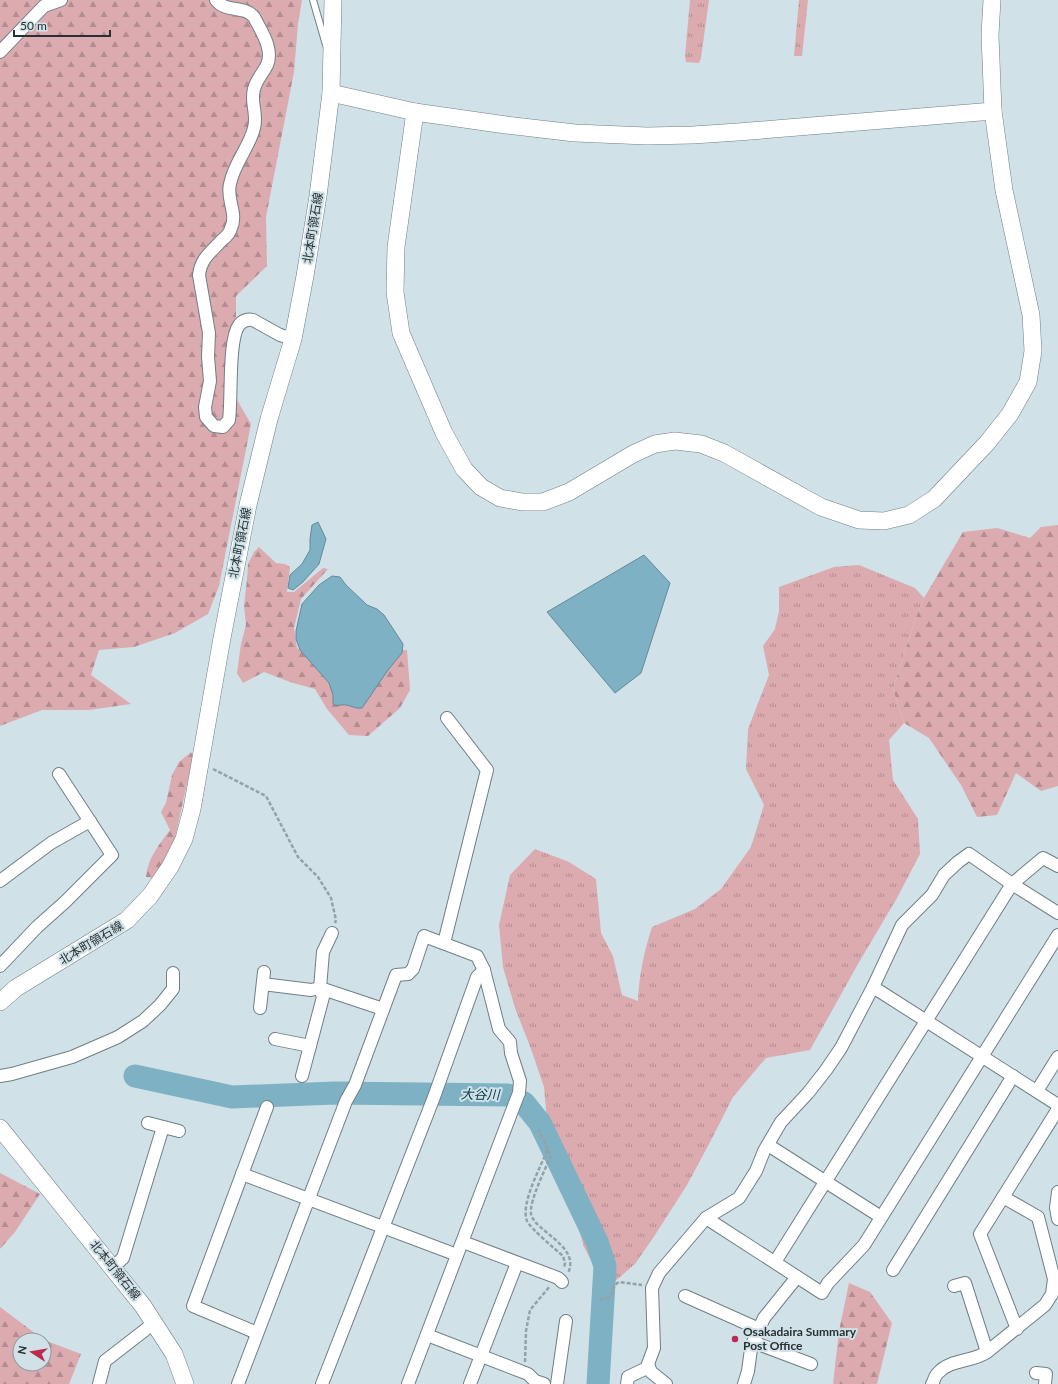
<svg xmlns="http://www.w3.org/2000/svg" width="1058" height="1384" font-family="Lato,'Noto Sans JP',sans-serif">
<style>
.grass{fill:url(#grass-tufts)}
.forest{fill:url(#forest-firs)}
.water{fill:#7eb1c4;stroke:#648a98}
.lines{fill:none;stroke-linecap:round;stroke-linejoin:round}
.river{stroke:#7eb1c4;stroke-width:23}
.lane-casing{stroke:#6f7f85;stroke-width:8}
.street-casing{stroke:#6f7f85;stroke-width:14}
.secondary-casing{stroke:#6f7f85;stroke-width:18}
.path{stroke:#94a2a7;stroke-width:2.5;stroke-dasharray:4 2;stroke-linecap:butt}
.lane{stroke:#fff;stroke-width:6}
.street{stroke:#fff;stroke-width:12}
.secondary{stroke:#fff;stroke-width:17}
.poi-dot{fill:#ba2a51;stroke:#d0e2e8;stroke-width:1.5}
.labels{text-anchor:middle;stroke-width:4;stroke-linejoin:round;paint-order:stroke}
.street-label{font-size:12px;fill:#293032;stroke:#d0e2e8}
.poi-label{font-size:12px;font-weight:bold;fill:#293032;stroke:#d0e2e8;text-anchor:start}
.water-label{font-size:13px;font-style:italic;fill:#053644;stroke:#d0e2e8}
</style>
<defs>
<pattern id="grass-tufts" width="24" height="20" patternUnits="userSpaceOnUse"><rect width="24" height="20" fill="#dbabb0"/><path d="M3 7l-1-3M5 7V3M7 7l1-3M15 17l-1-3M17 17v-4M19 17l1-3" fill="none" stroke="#b28c90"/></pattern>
<pattern id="forest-firs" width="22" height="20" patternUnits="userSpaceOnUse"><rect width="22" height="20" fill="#dbabb0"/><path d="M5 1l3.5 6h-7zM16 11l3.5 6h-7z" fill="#b28c90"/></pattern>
</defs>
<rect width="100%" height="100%" fill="#d0e2e8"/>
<g class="grass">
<polygon points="690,0 709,0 701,58 699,63 686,62 685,56"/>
<polygon points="799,0 808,0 802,56 794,56"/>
<path d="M859 565 915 588 924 598 916 617 893 689 904 723 889 740 893 780 918 819 920 854 897 898 858 964 810 1050 766 1058 733 1097 709 1144 687 1185 655 1235 635 1264 606 1289 584 1247 562 1171 548 1133 544 1087 531 1049 515 1008 503 967 499 925 510 875 535 849 569 862 596 879 601 933 613 956 622 995 638 1001C639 975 644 952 652 927L695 909 721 889 751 847 764 805 746 769 748 729 769 675 763 646 775 629 779 611V587L834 567Z"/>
</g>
<g class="forest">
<polygon points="0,0 302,0 298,24 294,72 266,217 267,266 236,296 236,398 251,424 219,586 208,614 175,633 134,647 99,650 91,675 131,704 89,710 42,710 0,726"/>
<polygon points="1058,525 1058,786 1041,791 1016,773 997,815 977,817 961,785 929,738 904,723 893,689 916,617 924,598 963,532 997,528 1030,538 1041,527"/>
<polygon points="259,547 276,563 285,564 290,567 287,592 294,592 323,568 328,569 301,599 294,628 297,648 314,659 394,650 407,650 410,690 400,708 368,736 349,735 327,709 315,689 290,682 264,672 243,683 237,673 241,644 246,625 244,606 247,579 248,564 254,552"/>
<path d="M191 752 193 757 172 851 155 878 146 877C148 857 159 845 170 830L161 812 166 803 172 775 179 762Z"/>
<polygon points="0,1173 40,1194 15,1232 0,1249"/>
<polygon points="849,1283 870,1292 892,1323 877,1384 833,1384 839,1331"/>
<polygon points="0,1307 44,1340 20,1340 20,1364 44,1364 44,1340 81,1354 69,1384 0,1384"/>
</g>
<g class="water">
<polygon points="318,522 326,539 319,564 303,582 293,590 288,588 290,575 302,564 310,550 310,539 312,525"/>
<polygon points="644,555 670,583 641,673 615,693 547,612"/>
<path d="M332 576 340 577 346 585 367 605 377 609 384 615 403 644 402 653 388 670 362 708C356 709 352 706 346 705 341 704 338 707 333 704V695L329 683 300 650 296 639V631L302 604 319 585Z"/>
</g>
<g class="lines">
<polyline class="river" points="135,1076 232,1097 335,1093 508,1095 524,1103 540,1123 597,1242 605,1266 598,1384"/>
<g class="lane-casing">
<polyline id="lane" points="313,0 326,45"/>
</g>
<g class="street-casing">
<g id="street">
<path d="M216 0C226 13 244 5 254 17 261 31 274 49 267 65 263 73 256 80 254 89 250 103 258 113 254 128 249 148 234 163 230 184 226 199 238 214 231 228 230 233 226 237 222 240 211 252 201 258 199 275L209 333 208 357 210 381 205 407 206 417 214 426 223 427 229 420C232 398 228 340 239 325 243 320 248 319 253 320L280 335 293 339"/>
<polyline points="0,52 44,6 61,0"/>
<polyline points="0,881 51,843 90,821"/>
<polyline points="332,933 323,952 320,988 383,1009"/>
<polyline points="444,943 487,770 447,718"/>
<polyline points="0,966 37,927 65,902 112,855 59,774"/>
<polyline points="263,984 311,990 320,988 323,997 302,1076"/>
<polyline points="873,987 1058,1105"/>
<polyline points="260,1008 264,972"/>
<polyline points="275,1039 310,1046"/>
<polyline points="0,1076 12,1074 72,1057 118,1037 143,1021 160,1005 173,989 173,973"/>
<polyline points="1037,1091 1058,1057"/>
<polyline points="148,1123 179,1131"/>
<polyline points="768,1145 881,1217"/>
<polyline points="242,1174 457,1255"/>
<polyline points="1058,1192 1056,1208 1058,1219"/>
<polyline points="706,1218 822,1293 828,1283 864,1245 1058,935"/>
<polyline points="463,1242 558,1278 562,1282"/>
<polyline points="775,1262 1012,884 1043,858 1058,866"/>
<polyline points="112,1268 123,1258 163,1127"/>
<polyline points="893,1270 1013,1076"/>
<polyline points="954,1286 965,1283 987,1352"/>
<polyline points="685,1296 759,1329"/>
<polyline points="1017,1329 980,1234 1058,1109"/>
<polyline points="257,1333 193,1306 267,1107"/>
<polyline points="427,1335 528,1374 535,1381 544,1384"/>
<polyline points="753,1342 811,1364"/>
<polyline points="1036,1373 1046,1374 1045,1384"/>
<polyline points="99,1384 105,1361 154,1323"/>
<polyline points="238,1384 346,1101 355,1085 396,975 408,974 413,969 424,936 477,956 484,970 499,1029 510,1042 511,1053 520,1081 519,1093 515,1103 408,1384"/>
<polyline points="322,1384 434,1097 477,977 484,970"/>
<polyline points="470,1384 517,1263"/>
<polyline points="557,1384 566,1321"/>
<polyline points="627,1384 628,1377 649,1367"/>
<polyline points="666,1384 651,1372 648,1364 654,1348 652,1288 659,1273 706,1218 739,1198 756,1171 764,1151 781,1122 808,1093 826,1070 841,1048 873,987 902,925 932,895 944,875 958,862 969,854 1012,884 1058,913"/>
<polyline points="744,1384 748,1371 751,1349 759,1329 764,1318 797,1277"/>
<path d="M932 1384C934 1381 935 1375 938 1373 950 1359 973 1362 987 1352L1045 1305 1052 1294 1054 1279 1038 1217 1003 1197"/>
</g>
</g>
<g class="secondary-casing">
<g id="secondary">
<polyline points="331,93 415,112 506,125 575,133 647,136 693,135 738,132 993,111"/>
<polyline points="415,112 396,247 395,292 401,333 444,433 464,469 481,487 500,498 522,502 543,502 569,492 633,454 655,444 675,441 701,444 724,453 821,507 859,520 884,521 909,515 934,499 987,443 1010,414 1028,382 1033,351 1031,315 1004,190 993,111 990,35 992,0"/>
<polyline points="0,1002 16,988 127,920 150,896 170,867 184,839 192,809 222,638 248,505 269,419 293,339 305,276 318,196 331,93 333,0"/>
<polyline points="0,1128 143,1306 174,1354 185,1384"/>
</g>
</g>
<g class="path">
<polyline points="213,769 266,796 298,857 318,877 331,898 336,920 335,923"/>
<path d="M538 1129 548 1149C541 1166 520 1204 527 1221 532 1230 554 1248 563 1256L565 1263 564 1268"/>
<path d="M548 1150 551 1155C546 1168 529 1201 531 1214 534 1231 581 1246 568 1273"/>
<path d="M600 1299C619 1299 607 1289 619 1282L642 1285"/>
<polyline points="525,1362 526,1331 530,1310 550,1286"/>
</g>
<use href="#lane" class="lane"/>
<use href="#street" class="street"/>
<use href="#secondary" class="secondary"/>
</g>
<circle class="poi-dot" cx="735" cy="1339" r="4"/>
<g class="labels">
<g class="street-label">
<text transform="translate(313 228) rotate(-81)" y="4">北本町領石線</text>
<text transform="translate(240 543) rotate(-79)" y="4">北本町領石線</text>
<text transform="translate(91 943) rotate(-31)" y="4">北本町領石線</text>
<text transform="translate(115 1270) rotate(51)" y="4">北本町領石線</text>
</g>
<g class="poi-label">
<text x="743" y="1336">Osakadaira Summary<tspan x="743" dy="14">Post Office</tspan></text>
</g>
<g class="water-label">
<text transform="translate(480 1094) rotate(1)" y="5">大谷川</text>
</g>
</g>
<g transform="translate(32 1352) rotate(282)"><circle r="19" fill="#d0e2e8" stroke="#8d9b9f"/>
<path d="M0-3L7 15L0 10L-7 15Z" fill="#ba2a51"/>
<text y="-6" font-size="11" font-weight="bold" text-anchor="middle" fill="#293032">N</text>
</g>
<path d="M14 30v6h96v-6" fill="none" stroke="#293032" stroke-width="2"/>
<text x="20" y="30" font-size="12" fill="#293032" stroke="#d0e2e8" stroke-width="3" paint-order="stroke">50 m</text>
</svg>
